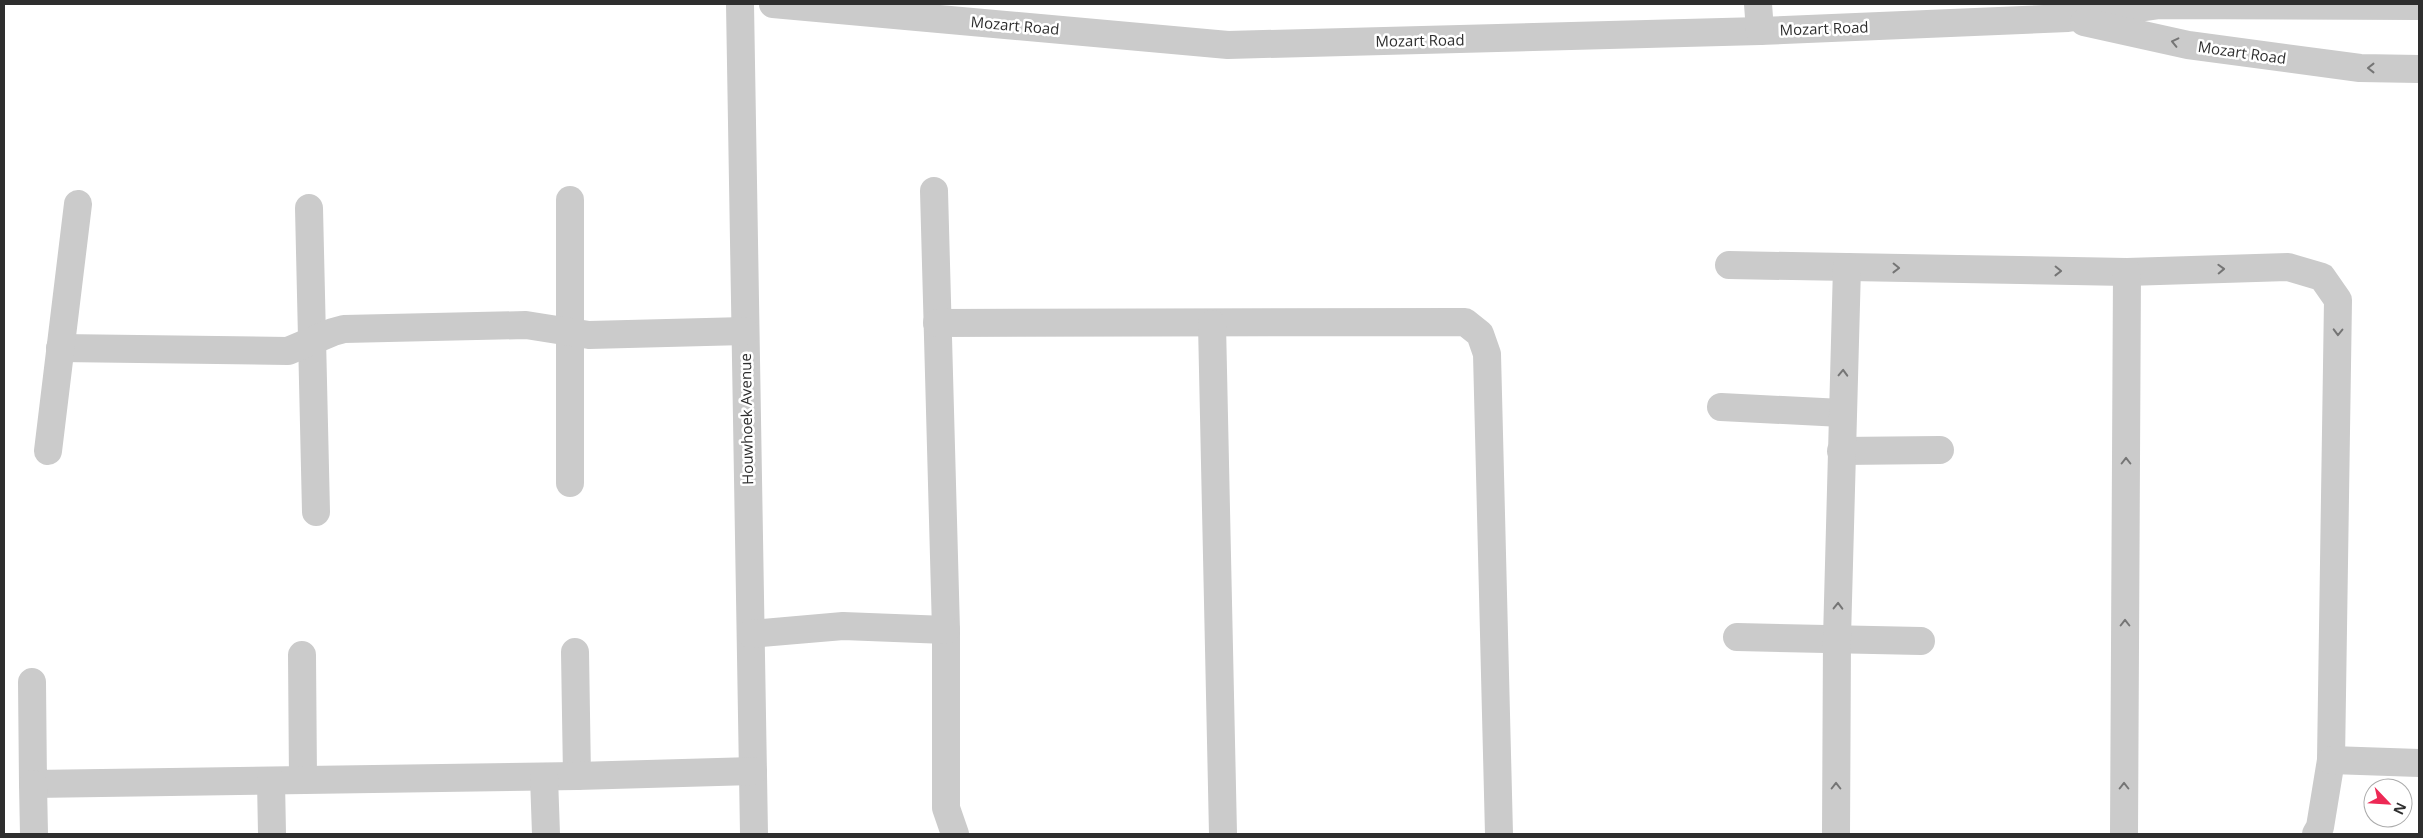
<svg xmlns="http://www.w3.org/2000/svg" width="2423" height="838" font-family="'Open Sans',sans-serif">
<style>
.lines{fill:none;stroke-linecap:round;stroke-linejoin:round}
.street{stroke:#cbcbcb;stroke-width:28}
.oneway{stroke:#757575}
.labels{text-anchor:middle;stroke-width:5;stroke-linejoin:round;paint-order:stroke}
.street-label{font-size:15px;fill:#2e2e2e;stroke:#fff}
</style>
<rect width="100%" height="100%" fill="#fff"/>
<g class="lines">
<g class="street">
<polyline points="740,4 754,834"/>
<polyline points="773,4 1228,45 1760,31 2068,18 2160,5 2419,6"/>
<polyline points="1758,4 1760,31"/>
<polyline points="2084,22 2188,45 2360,68 2419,69"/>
<polyline points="934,191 946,630 946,808 955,834"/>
<polyline points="570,200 570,483"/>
<polyline points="309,208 316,512"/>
<polyline points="1729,265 2127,272 2288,267 2322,277 2338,300 2331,760 2320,827 2316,834"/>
<polyline points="937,323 1465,322 1480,334 1487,354 1499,834"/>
<polyline points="1212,324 1223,834"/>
<polyline points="60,348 288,351 333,332 344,329 526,325 589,335 745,331"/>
<polyline points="1721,407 1842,413"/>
<polyline points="48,451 78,204"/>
<polyline points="1841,451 1940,450"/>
<polyline points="751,634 843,626 946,630"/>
<polyline points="1737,637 1921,641"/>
<polyline points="575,652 577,776"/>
<polyline points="302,655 303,780"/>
<polyline points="32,682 33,784 577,776 753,771"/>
<polyline points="2331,760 2419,763"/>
<polyline points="544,777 546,834"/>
<polyline points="271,781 272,834"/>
<polyline points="33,784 34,834"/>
<polyline points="1836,834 1837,638 1847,267"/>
<polyline points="2124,834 2127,272"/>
</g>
</g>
<defs><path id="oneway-chevron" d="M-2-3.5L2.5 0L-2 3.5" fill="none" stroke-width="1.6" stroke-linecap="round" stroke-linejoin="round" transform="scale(1.25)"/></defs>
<g class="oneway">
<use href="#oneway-chevron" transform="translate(2175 42) rotate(-167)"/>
<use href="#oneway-chevron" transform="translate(2371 68) rotate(-180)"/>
<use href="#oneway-chevron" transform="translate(1896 268) rotate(1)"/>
<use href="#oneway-chevron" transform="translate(2221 269) rotate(-2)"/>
<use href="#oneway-chevron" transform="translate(2058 271) rotate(1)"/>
<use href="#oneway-chevron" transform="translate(2338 332) rotate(91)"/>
<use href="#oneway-chevron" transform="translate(1843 373) rotate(-88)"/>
<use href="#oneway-chevron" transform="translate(2126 461) rotate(-90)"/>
<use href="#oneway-chevron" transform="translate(1838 606) rotate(-89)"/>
<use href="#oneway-chevron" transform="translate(2125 623) rotate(-90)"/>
<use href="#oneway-chevron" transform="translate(1836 786) rotate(-90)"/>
<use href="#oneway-chevron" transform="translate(2124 786) rotate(-90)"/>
</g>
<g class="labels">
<g class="street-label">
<text transform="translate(1015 26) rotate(5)" y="5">Mozart Road</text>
<text transform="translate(1824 29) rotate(-2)" y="5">Mozart Road</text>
<text transform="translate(1420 41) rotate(-1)" y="5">Mozart Road</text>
<text transform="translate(2242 53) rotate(8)" y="5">Mozart Road</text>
<text transform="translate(747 419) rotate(-91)" y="5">Houwhoek Avenue</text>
</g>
</g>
<rect width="2423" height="838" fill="none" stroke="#2e2e2e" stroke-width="10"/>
<g transform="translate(2388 803) rotate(115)"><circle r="24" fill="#ffffff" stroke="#ababab"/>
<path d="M0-4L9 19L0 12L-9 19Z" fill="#ed2955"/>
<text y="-8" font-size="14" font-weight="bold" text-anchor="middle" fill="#2e2e2e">N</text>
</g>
</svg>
